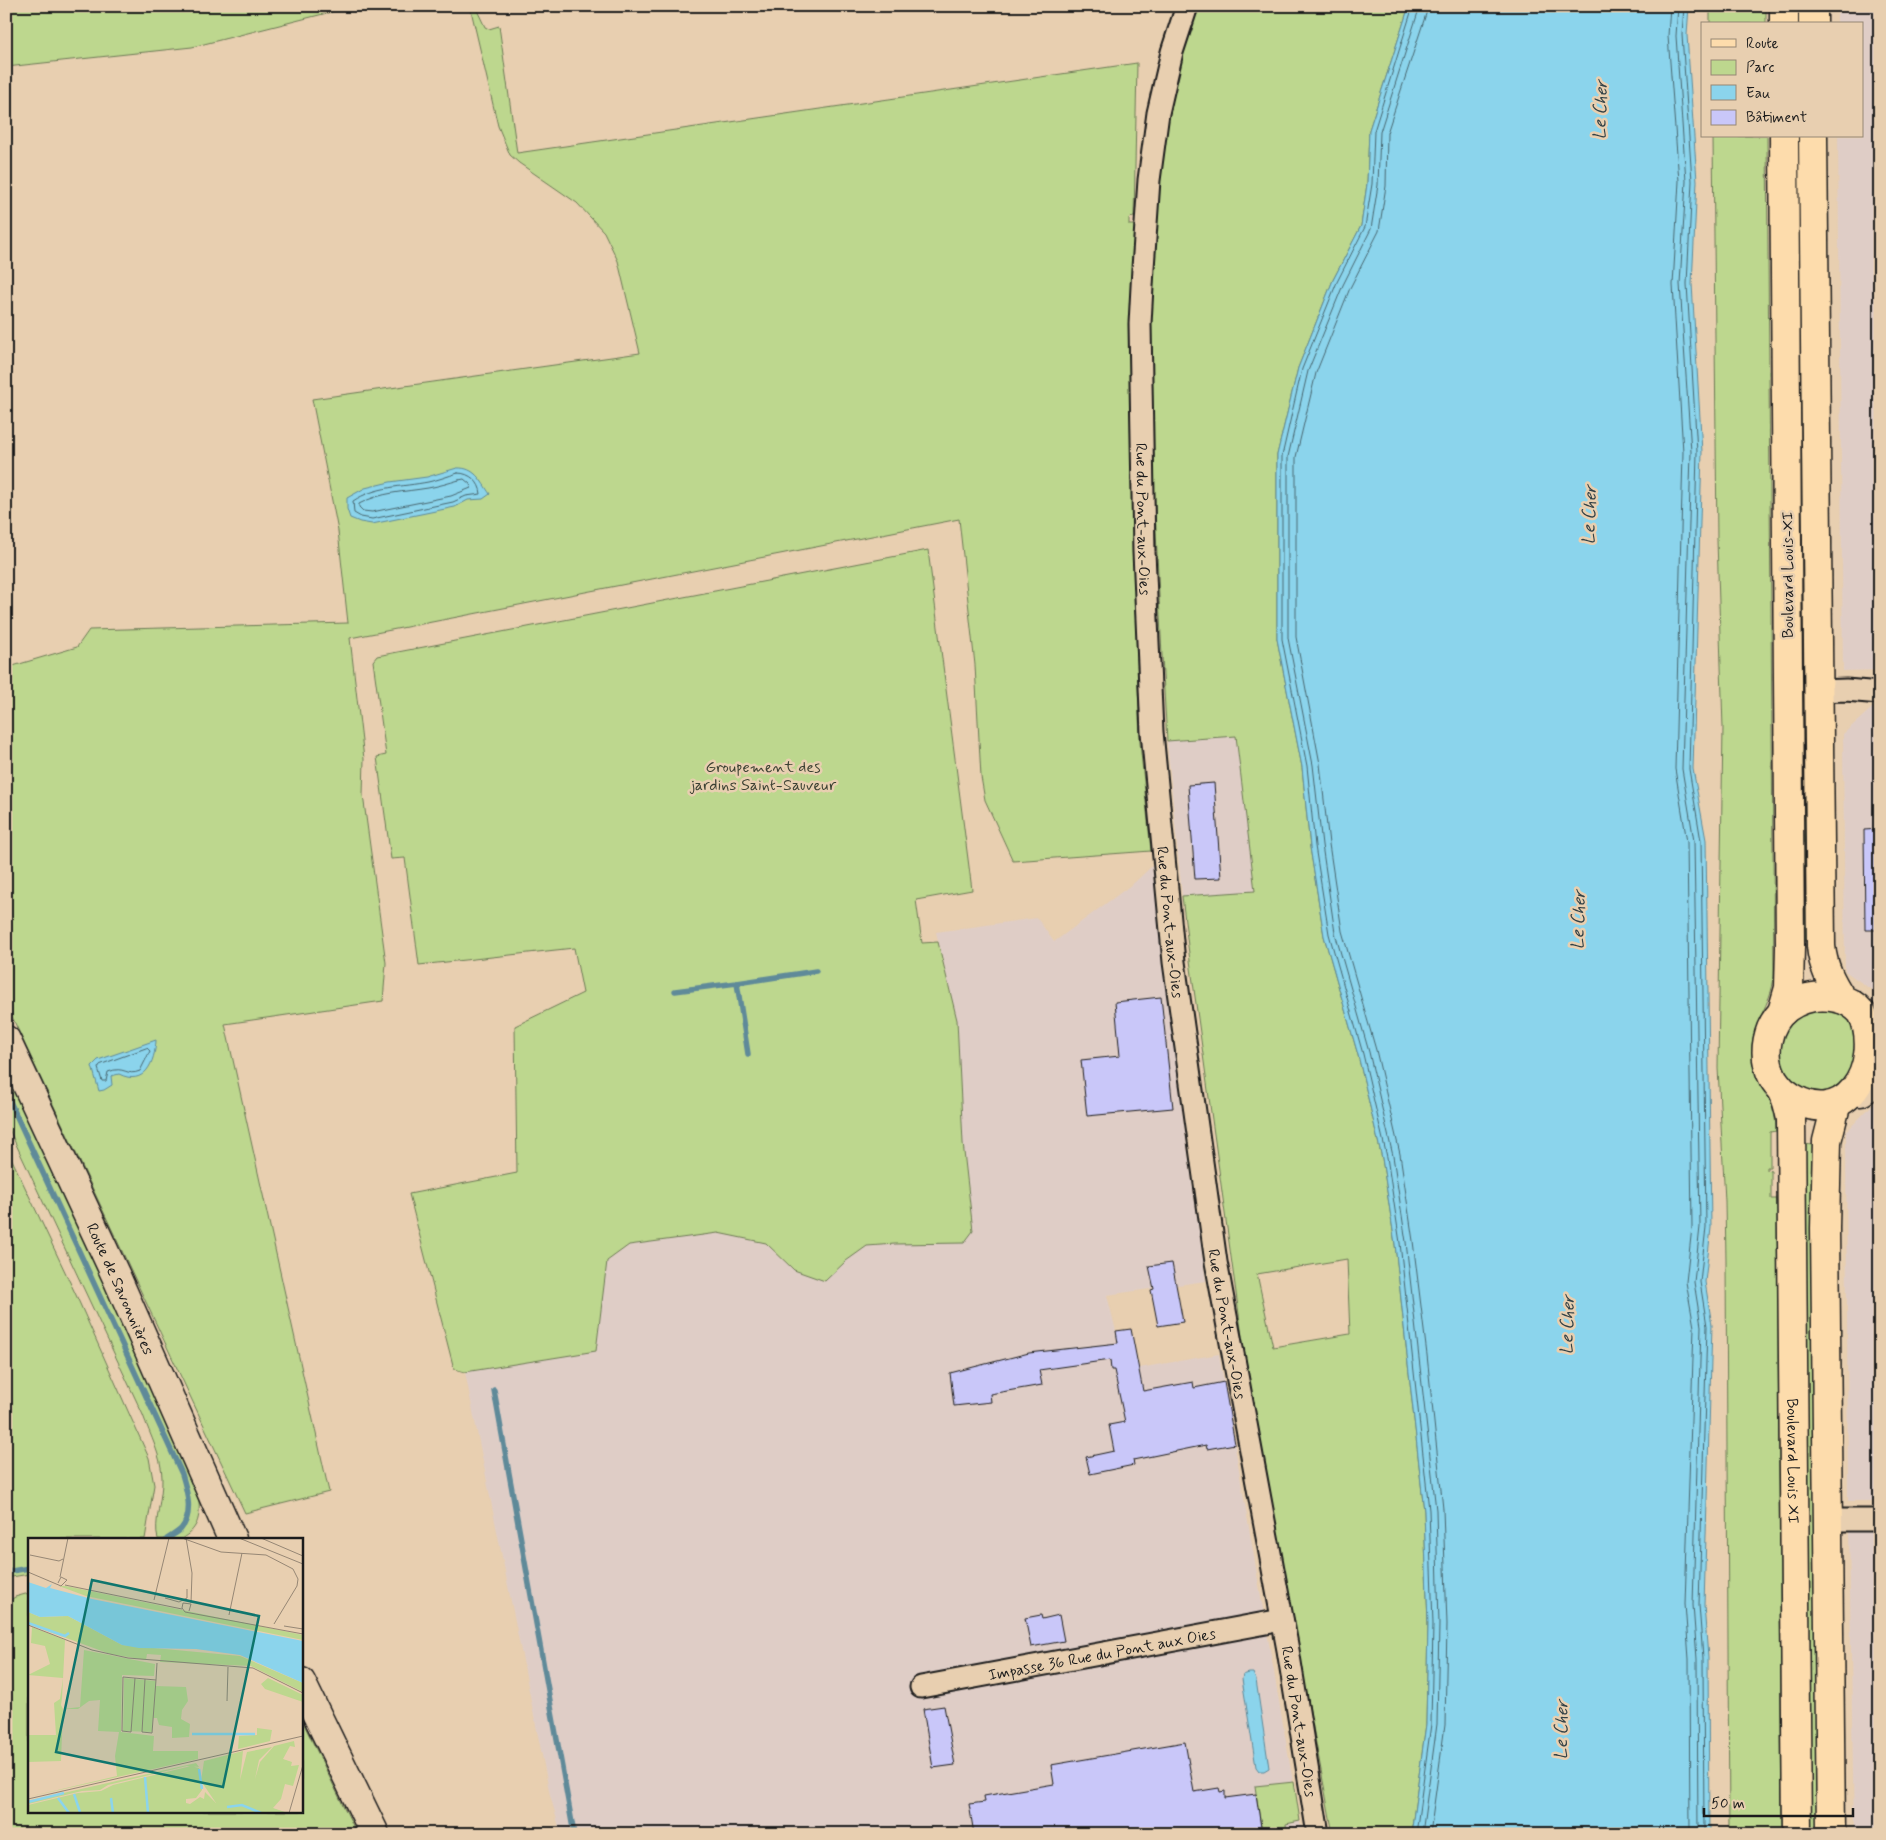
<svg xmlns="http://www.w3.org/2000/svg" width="1886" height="1840" font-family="Mynerve,sans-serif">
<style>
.built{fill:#dfcdc6}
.green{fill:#bdd78e;stroke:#6c7a55;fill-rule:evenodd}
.water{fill:#8bd4ec;stroke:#5f8a99}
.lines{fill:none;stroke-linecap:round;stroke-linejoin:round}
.shore{stroke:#48666f;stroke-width:1}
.stream{stroke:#5f8a99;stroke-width:5.5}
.building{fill:#c9c7f9;stroke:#1c1c1c}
.street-casing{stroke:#1c1c1c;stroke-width:25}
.secondary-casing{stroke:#1c1c1c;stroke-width:31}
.primary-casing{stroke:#1c1c1c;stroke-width:31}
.street{stroke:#e8cfb0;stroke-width:21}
.secondary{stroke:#e8cfb0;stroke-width:28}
.primary{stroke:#fddcac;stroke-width:28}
.labels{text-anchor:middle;stroke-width:5;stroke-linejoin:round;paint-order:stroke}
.street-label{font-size:16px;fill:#1c1c1c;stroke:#e8cfb0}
.park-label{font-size:16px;fill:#3c4133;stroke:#e8cfb0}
.water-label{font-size:18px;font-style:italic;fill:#324146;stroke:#e8cfb0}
.inset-river{fill:none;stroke:#8bd4ec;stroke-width:2.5}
.inset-road{fill:none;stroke:#968775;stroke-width:1}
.view{fill:#0f766e;fill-opacity:0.15;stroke:#0f766e;stroke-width:2.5}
.inset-edge{fill:none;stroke:#1c1c1c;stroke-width:2.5}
</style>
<rect width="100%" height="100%" fill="#e8cfb0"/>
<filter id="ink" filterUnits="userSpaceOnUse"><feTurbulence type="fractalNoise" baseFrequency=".02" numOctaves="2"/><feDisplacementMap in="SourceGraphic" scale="10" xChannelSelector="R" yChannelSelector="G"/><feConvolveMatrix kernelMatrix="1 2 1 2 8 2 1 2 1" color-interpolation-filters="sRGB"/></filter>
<g filter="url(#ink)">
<g class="built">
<polygon points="1837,6 1880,6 1880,670 1843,671 1838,136 1862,136 1862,24 1837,24"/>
<polygon points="1872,708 1880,708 1880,1002 1873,991 1845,971 1843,734"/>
<polygon points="1236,736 1255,891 1182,896 1167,741"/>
<polygon points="1152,866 1183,1117 1206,1281 1107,1295 1116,1331 1131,1329 1139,1368 1219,1354 1302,1834 561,1834 550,1795 465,1372 596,1351 607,1261 629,1245 718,1233 766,1243 794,1270 846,1261 867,1246 895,1244 973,1230 963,1143 957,1020 936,932 1037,918 1054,942 1135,882"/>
<polygon points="1875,1102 1880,1102 1880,1501 1848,1501 1846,1132"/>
<polygon points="1849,1530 1880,1530 1880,1834 1854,1834"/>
</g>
<g class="green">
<polygon points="6,6 355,6 192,47 6,67"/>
<polygon points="470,6 475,6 485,27 489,29 499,26 517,153 1137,63 1134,217 1129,218 1129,225 1137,225 1130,389 1133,545 1140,743 1151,851 1013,861 985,800 981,777 975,665 959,519 350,638 364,759 363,795 386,963 383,1001 225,1024 329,1492 245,1513 6,1004 6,668 77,647 89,630 348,623 338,531 312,399 640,353 618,261 604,232 577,203 519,163 510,155 498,126"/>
<path d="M1197 6H1409L1369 130 1367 184 1361 226 1333 280 1298 368 1277 455V639L1302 767 1310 847 1324 936 1358 1055 1382 1158 1395 1244 1424 1511 1428 1624 1426 1724 1411 1834H1333L1261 1450 1242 1336 1188 946 1182 896 1255 891 1236 736 1167 741C1161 648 1157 555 1153 462 1149 338 1146 212 1170 89 1176 61 1188 33 1197 6ZM1347 1259 1350 1334 1273 1347 1257 1274Z"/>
<rect x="1710" y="6" width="56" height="18"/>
<path d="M1713 136H1767L1774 976C1772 1005 1750 1024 1752 1054 1752 1073 1763 1084 1770 1101 1774 1111 1776 1120 1776 1131L1770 1132V1167H1767V1170L1771 1171V1199H1777L1782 1834H1729L1726 1260 1725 1201 1718 1068 1723 728 1717 540Z"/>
<polygon points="1795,136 1803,136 1809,941 1801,941"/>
<polygon points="928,550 972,890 916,900 922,943 938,942 957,1020 963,1143 973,1231 964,1243 895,1244 867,1246 846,1261 825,1281 794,1270 766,1243 718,1233 629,1245 607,1261 596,1351 465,1372 454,1369 409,1194 517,1173 515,1026 583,993 574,948 419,965 405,858 391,859 377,757 386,755 373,661 377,656"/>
<path d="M1813 1010C1839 1010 1846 1014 1860 1036L1848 1082C1842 1086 1834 1091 1827 1092 1788 1099 1765 1047 1793 1021 1798 1015 1806 1013 1813 1010Z"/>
<path d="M6 1066 159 1403 199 1501C200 1518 198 1529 181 1539H158C153 1524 163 1496 162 1478 162 1457 150 1435 143 1415L6 1123Z"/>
<polygon points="1802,1144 1813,1145 1820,1834 1809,1834"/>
<polygon points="6,1147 76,1295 149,1458 154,1485 145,1539 29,1539 29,1574 6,1578"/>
<polygon points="29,1593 29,1811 301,1811 301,1718 357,1834 6,1834 6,1603 15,1597"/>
<polygon points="1294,1782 1300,1821 1286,1824 1287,1834 1262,1834 1255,1786"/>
</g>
<g class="water">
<polygon points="1409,6 1689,6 1687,35 1697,181 1692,284 1702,452 1693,769 1706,840 1711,1228 1705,1282 1712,1325 1704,1605 1708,1658 1709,1834 1411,1834 1426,1724 1428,1624 1424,1511 1395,1244 1382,1158 1358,1055 1324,936 1310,847 1302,767 1277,639 1277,455 1298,368 1333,280 1361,226 1367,184 1369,130"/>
<path d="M457 468C475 467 481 481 490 494L483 499 468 500 455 507 372 524 360 522 350 518 347 509V498L365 488 390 482 427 477Z"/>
<path d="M156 1040C155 1062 145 1087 119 1074L111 1076 112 1085 104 1090 99 1091 92 1066 98 1060Z"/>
<polygon points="1249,1673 1253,1673 1256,1680 1269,1768 1264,1771 1259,1771 1256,1767 1242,1679 1243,1675"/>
</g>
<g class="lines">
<g class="shore">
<polyline points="1413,6 1374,131 1372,184 1365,227 1337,282 1302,369 1282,456 1282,639 1307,766 1315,846 1329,934 1363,1054 1387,1157 1400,1243 1429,1510 1433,1624 1431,1724 1416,1834"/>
<polyline points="1420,6 1380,132 1378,185 1371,229 1343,285 1308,371 1288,457 1288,638 1313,765 1322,845 1335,933 1369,1052 1393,1156 1406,1242 1436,1510 1439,1624 1437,1724 1422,1834"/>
<polyline points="1427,6 1426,14 1387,133 1386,186 1379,231 1350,288 1316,373 1296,457 1296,637 1320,764 1329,844 1342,931 1376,1050 1400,1154 1413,1241 1427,1355 1443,1509 1447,1624 1445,1725 1430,1834"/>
<polyline points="1670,6 1668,36 1679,181 1673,285 1683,452 1675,769 1687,842 1692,1227 1686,1282 1694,1327 1685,1604 1689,1659 1690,1834"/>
<polyline points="1678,6 1676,36 1686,181 1680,284 1691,452 1682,769 1694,841 1700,1227 1694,1282 1701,1326 1693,1605 1697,1659 1698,1834"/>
<polyline points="1684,6 1682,35 1692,181 1687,284 1697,452 1689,769 1701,841 1706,1227 1700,1282 1707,1326 1699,1605 1703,1658 1704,1834"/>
<path d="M458 473C470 473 480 482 481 494L466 496 453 502 372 519 361 517 354 513 353 501C376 486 402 487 428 482 438 480 448 476 458 473Z"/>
<path d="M459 480 464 479 470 484 471 488 451 496 372 512 363 511 359 507V504C381 492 404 492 428 488 439 486 449 483 459 480Z"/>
<path d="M147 1048 150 1051 140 1071C126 1077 125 1065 108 1072L106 1081H102L98 1068 100 1065Z"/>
</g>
<g class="stream">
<polyline points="737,983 816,971"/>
<polyline points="675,991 737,983 748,1054"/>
<path d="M6 1093 182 1474C187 1491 194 1514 181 1529 177 1533 171 1536 167 1539"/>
<polyline points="494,1390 574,1834"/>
<polyline points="6,1572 29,1568"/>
</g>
</g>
<g class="building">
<polygon points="1214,783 1221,878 1195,879 1188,785"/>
<polygon points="1880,829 1880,930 1865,930 1864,830"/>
<polygon points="1161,997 1173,1108 1087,1116 1081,1060 1120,1056 1115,1002"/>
<polygon points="1172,1263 1183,1322 1158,1326 1151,1290 1154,1289 1149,1266"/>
<polygon points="1131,1329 1143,1391 1193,1382 1194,1388 1224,1382 1235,1444 1207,1449 1206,1445 1133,1460 1134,1465 1090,1474 1086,1457 1114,1451 1109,1425 1125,1422 1114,1370 1111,1370 1110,1360 1039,1370 1042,1385 990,1394 991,1402 954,1406 950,1373 1029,1353 1118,1343 1116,1331"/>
<polygon points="1041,1615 1042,1619 1059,1615 1064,1641 1031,1647 1025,1618"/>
<polygon points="944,1706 955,1765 933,1768 923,1709"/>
<polygon points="1185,1742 1194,1792 1219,1788 1220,1792 1225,1791 1225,1798 1256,1794 1262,1834 1053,1834 1048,1830 1026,1834 974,1834 969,1804 985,1802 984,1796 1054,1784 1051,1765"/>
</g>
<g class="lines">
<g class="street-casing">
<g id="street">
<path id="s1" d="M1187 6 1172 52 1158 113 1149 180 1143 268 1140 324 1144 552 1152 732 1174 962 1216 1262 1288 1650 1318 1834"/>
<polyline points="1817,691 1846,690 1880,693"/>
<polyline points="1829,1520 1880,1520"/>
<path id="s2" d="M921 1687 1282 1620"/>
</g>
</g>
<g class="secondary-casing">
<g id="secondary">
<path id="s3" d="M6 1040 116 1276 232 1539"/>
<polyline points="1861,1092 1880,1079"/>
<polyline points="301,1682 375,1834"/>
</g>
</g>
<g class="primary-casing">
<g id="primary">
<polyline points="1784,6 1784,24"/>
<polyline points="1813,6 1813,24"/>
<path d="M1813 136 1821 946C1823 967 1831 982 1842 999"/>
<polyline points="1782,1012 1789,988 1790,947 1784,136"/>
<path id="s4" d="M1782 1090C1843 1140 1886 1065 1862 1013 1856 1006 1847 1000 1837 998 1818 994 1802 997 1787 1008 1766 1024 1761 1055 1773 1078 1775 1082 1779 1086 1782 1090 1787 1099 1789 1109 1791 1119L1797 1834"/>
<polyline points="1831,1834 1825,1228 1827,1141 1836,1106"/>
</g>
</g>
<use href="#street" class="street"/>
<use href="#secondary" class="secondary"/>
<use href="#primary" class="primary"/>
</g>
</g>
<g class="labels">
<g class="street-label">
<text dy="6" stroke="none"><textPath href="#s1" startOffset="518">Rue du Pont-aux-Oies</textPath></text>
<text transform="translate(1787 575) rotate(-90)" y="6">Boulevard Louis-XI</text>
<text dy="6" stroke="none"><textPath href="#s1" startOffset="922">Rue du Pont-aux-Oies</textPath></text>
<text dy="6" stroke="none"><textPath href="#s3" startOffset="274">Route de Savonnières</textPath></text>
<text dy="6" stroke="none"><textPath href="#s1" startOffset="1328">Rue du Pont-aux-Oies</textPath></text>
<text dy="6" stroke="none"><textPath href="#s4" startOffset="709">Boulevard Louis XI</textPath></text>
<text dy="6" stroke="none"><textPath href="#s2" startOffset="184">Impasse 36 Rue du Pont aux Oies</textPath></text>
<text dy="6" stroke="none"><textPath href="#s1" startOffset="1732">Rue du Pont-aux-Oies</textPath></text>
</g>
<g class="park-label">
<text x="763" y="772">Groupement des<tspan x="763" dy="18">jardins Saint-Sauveur</tspan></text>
</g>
<g class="water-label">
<text transform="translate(1600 110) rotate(-88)" y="6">Le Cher</text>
<text transform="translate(1589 515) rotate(-88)" y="6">Le Cher</text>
<text transform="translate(1578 920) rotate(-88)" y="6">Le Cher</text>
<text transform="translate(1567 1325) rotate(-88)" y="6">Le Cher</text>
<text transform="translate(1561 1730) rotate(-89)" y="6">Le Cher</text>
</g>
</g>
<g transform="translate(28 1538)">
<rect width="275" height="275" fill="#e8cfb0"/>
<path d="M31 48H38L275 97V102L58 58ZM0 74 12 79 40 78 94 107 212 118 275 145V154L223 128 132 124 133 117 119 116 118 122 82 116 0 86ZM4 89 37 102 34 160 33 167 35 171 52 169 56 112 127 126 126 138 94 137 93 194 126 198 125 213H170V221L0 259 89 238 87 218 91 194 70 193 72 162 61 163 50 171H35L33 223 0 224V197H28L26 165 32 161 35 140 0 137 22 126 17 108 3 105ZM96 140 128 143V148L158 149 160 163 154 172 153 181 162 186 161 199 144 200V189L131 187 129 180H125L124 194 95 193ZM240 140 275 157V164L237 151 233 146ZM229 190 244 192 242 203 210 211 211 198 229 197ZM266 203 267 209 262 208 255 221 264 224 263 228 271 227 265 248 257 246 253 261 245 270 260 275H0V267L50 255 73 253 85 247 163 228 171 230 174 252 168 260 158 261V265L162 266 172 259 176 261 177 254 188 265 173 243 176 223 215 213 212 242 219 214 244 209 231 222 227 241 232 224 246 208ZM168 225 171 229 159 228 80 247 72 252 54 253 0 266V263Z" fill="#bdd78e"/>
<path d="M0 44 18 50 24 46 22 50 64 61 275 103V145L212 117 168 111 111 110 94 107 40 78 12 79 0 74Z" fill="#8bd4ec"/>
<path class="inset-river" d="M0 85 37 98 41 95M164 196H227M171 231 174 251M117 239 120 275M46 256 52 274M30 260 41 275M83 260 85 275M0 264 36 255M199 269 214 267 233 275"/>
<path class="inset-road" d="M154 0 193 14 238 17 265 31 270 41 269 48 246 86M158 0 164 35 163 65M211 0 275 26M233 0 275 18M2 17 31 23 35 21M0 34 33 48 39 42 33 39 30 45M32 39 40 0M37 47 154 71M137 60 151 64 159 60V51M126 62 141 0M161 73 163 66 155 65 154 70 157 74 275 96M201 77 214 15M0 87 64 112 100 120 225 130 275 155M256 88 275 91M107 140 103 194 94 193 95 139 128 142 129 125M117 141 114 194 124 195 128 142M199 163 200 129M0 261 275 198M261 275 275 227"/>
<path class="view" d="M64 42 231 78 195 249 28 214Z"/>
<rect width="275" height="275" class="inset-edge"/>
</g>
<rect width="1886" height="1840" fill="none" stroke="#e8cfb0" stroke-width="25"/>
<rect x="12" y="12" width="1861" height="1815" fill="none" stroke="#1c1c1c" stroke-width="2" filter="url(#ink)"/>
<rect x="1701" y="22" width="162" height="115" fill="#e8cfb0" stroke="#968775"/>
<rect x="1711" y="39" width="25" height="8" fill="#fddcac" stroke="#968775"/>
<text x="1746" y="48" font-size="15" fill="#1c1c1c">Route</text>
<rect x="1711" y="60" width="25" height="15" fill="#bdd78e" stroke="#968775"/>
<text x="1746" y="72" font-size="15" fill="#1c1c1c">Parc</text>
<rect x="1711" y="85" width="25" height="15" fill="#8bd4ec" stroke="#968775"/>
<text x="1746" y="98" font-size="15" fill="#1c1c1c">Eau</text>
<rect x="1711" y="110" width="25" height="15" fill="#c9c7f9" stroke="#968775"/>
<text x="1746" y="122" font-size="15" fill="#1c1c1c">Bâtiment</text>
<path d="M1704 1808v8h149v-8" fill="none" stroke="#1c1c1c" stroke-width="2.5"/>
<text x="1711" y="1808" font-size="15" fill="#1c1c1c" stroke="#e8cfb0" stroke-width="4" paint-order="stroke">50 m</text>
</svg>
